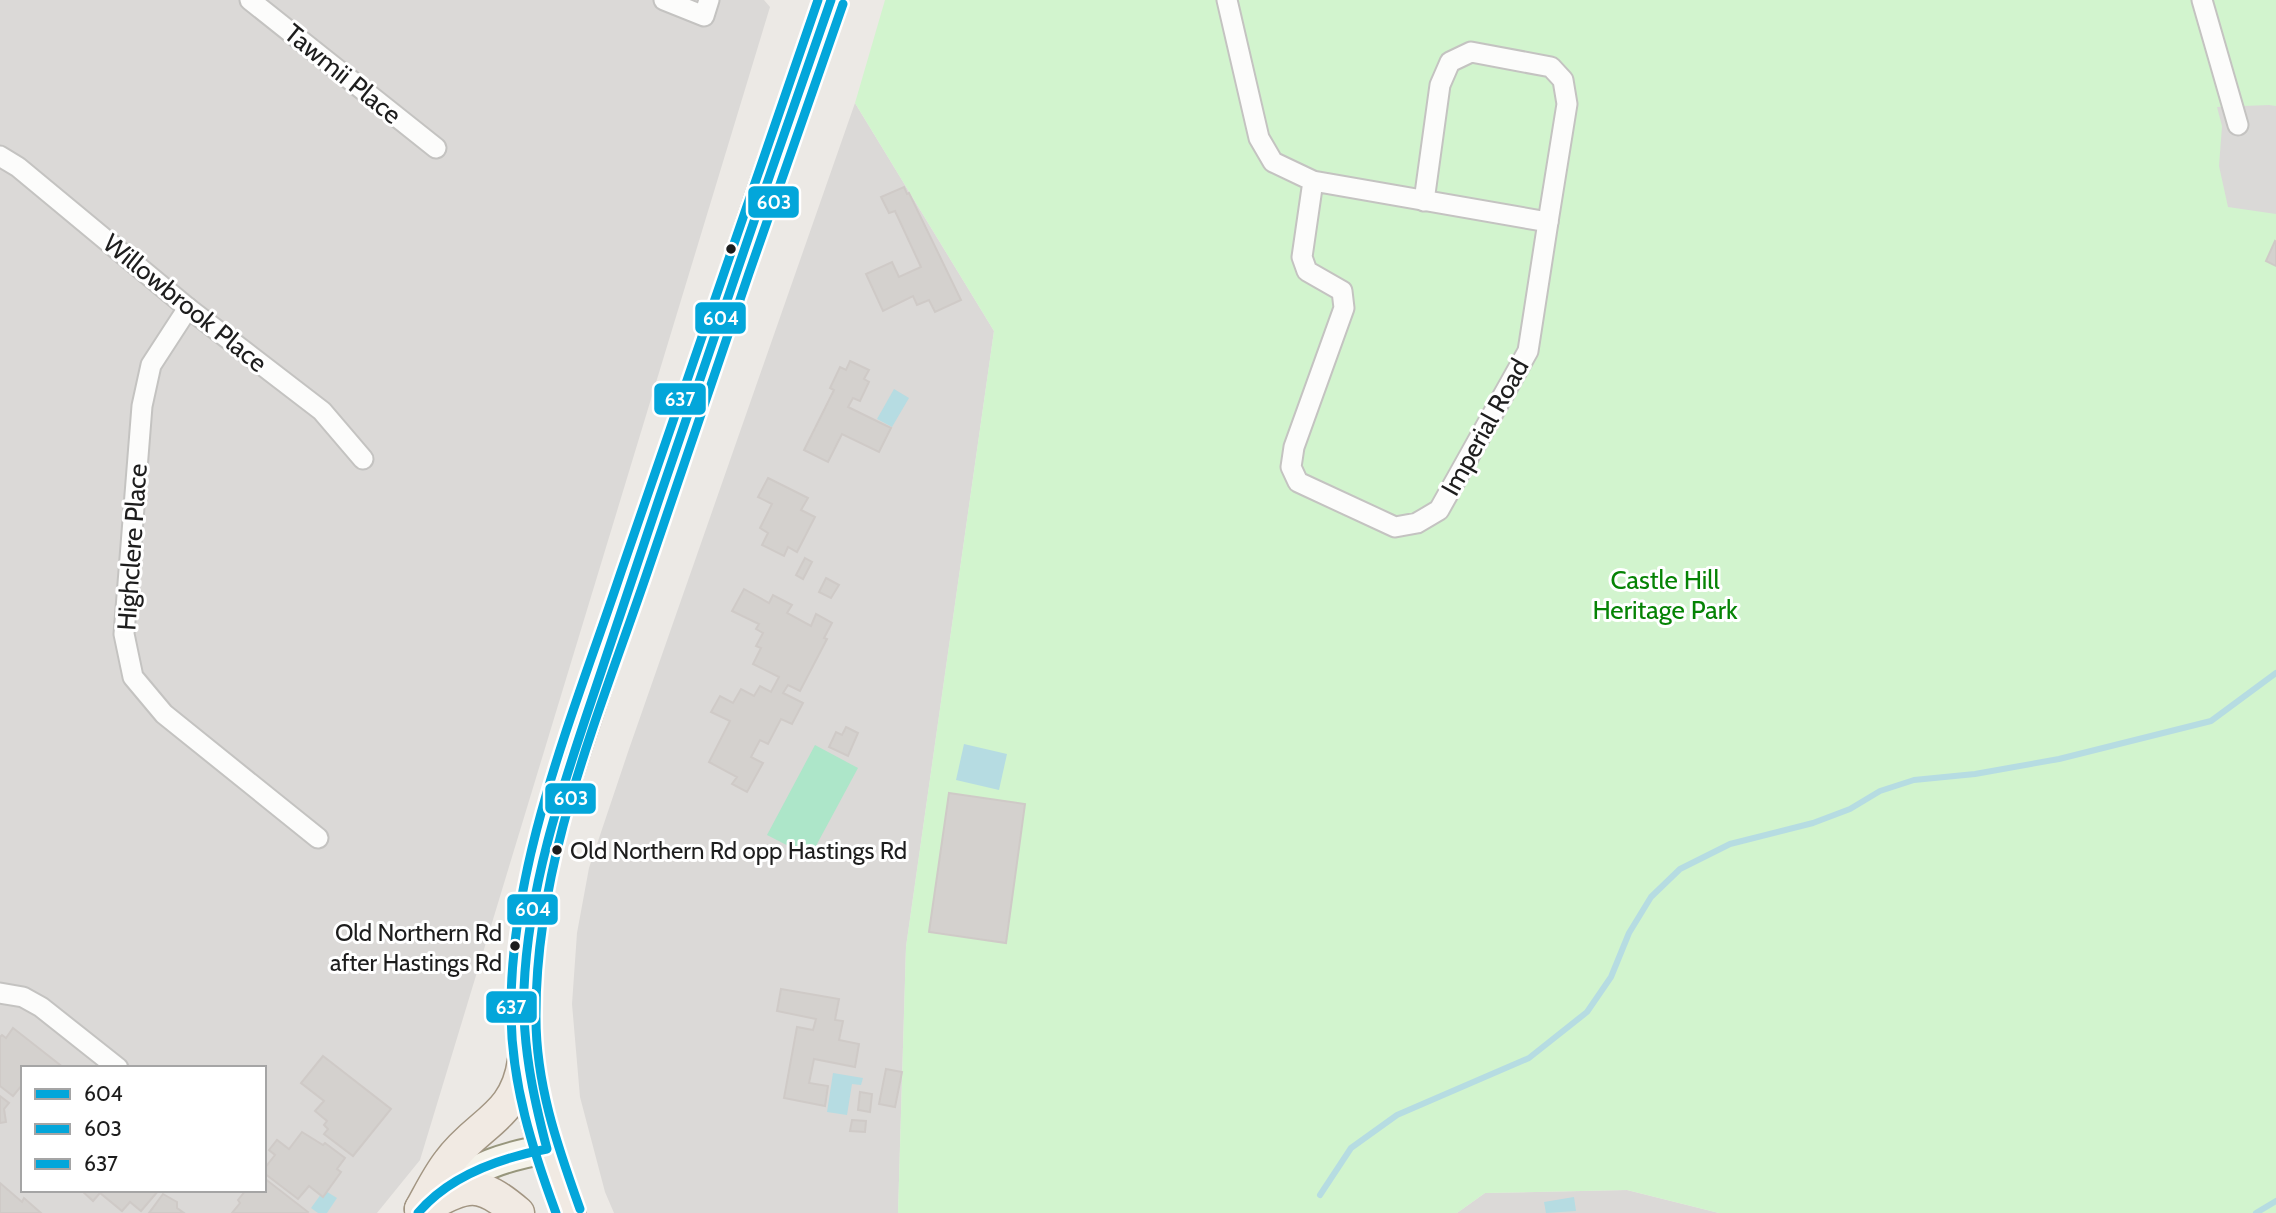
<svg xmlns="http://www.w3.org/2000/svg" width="2276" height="1213" font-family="Cabin,sans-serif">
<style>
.residential{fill:#dbd9d7;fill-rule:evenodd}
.park{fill:#d2f4ce}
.pitch{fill:#ade6c9}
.parking{fill:#dad9d7}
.water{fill:#b6dce2}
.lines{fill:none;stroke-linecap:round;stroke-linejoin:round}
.stream{stroke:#b6dce2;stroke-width:6}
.building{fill:#d4d1ce;stroke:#cfcac7;stroke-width:2}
.minor-casing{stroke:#c4c3c1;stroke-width:23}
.secondary-casing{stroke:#97967c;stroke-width:32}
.primary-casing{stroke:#a29582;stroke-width:35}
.minor{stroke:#fcfcfb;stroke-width:19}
.secondary{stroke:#f4f2e9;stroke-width:28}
.primary{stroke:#f1eae3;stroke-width:32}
.bus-1-casing{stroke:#fff;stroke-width:14}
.bus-2-casing{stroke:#fff;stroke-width:14}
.bus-3-casing{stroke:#fff;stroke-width:14}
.bus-1{stroke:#03a6da;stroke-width:9}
.bus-2{stroke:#03a6da;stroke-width:9}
.bus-3{stroke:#03a6da;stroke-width:9}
.bus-dot{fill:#1d1d1d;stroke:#fff;stroke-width:2.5}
.labels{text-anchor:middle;stroke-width:6;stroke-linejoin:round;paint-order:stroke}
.bus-label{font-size:24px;fill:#1d1d1d;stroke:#fff;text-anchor:start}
.street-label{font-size:26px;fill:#1d1d1d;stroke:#fff}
.park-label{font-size:26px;fill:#058304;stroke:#fff}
.line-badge{stroke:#fff;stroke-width:2.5}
.badge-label{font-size:19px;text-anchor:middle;font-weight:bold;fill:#fff}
</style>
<rect width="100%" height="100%" fill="#ece9e5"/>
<g class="residential">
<path d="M0 0H764L770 7 420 1160 377 1213H0ZM23 1068H264V1190H23Z"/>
<polygon points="855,103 994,331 906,947 898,1213 614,1213 605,1192 580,1097 572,1004 577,933 589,868 629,749"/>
<polygon points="1627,1190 1719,1213 1457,1213 1485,1193"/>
</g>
<polygon class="park" points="885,0 2276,0 2276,1213 1719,1213 1627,1190 1485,1193 1457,1213 898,1213 906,947 994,331 855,103"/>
<polygon class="pitch" points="815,745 858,768 810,857 767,835"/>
<polygon class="parking" points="2269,105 2276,106 2276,214 2228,207 2219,166 2222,126 2217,107"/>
<g class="water">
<polygon points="894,389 909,398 892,427 877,419"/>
<polygon points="964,744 1007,754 999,790 956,780"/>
<polygon points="833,1073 863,1078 861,1085 852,1084 847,1115 827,1112"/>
<polygon points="324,1190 337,1198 327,1213 318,1213 311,1208"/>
<polygon points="1574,1197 1576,1211 1546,1213 1544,1202"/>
</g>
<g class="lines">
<g class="stream">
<polyline points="1320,1195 1351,1148 1397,1115 1529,1058 1587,1012 1611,977 1629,933 1651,897 1680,869 1730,844 1813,823 1850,809 1880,791 1914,780 1975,774 2059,759 2211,721 2276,673"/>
<polyline points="2256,1213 2276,1201"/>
</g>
</g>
<g class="building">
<polygon points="904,187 907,194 909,193 961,300 935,312 929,300 917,305 913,296 883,311 866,274 892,262 899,277 921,267 895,211 889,213 881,197"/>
<polygon points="2275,241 2276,242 2276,266 2266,261"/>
<polygon points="850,361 869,370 864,379 869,382 860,401 853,398 848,407 891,428 879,452 842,434 828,462 804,450 834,390 830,388 840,367 846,370"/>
<polygon points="768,478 808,498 801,510 815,517 797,552 788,547 784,556 762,545 768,533 760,528 772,504 758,497"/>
<polygon points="805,558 812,562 803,579 796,575"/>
<polygon points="826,578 839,585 831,598 819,592"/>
<polygon points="744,589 769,603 773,595 792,605 787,613 811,626 816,614 832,623 824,638 827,639 800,691 788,685 783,693 803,703 792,724 781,719 768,744 760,740 751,757 763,763 747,792 732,784 737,777 709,762 730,721 711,712 720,696 733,703 741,689 754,696 760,686 771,692 779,677 753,664 761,648 756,646 763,633 756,629 759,624 732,611"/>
<polygon points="846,727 858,733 848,756 829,747 836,732 842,735"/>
<polygon points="949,793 1025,804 1006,943 929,932"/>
<polygon points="781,989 839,999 835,1020 843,1021 839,1040 859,1044 855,1067 814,1059 809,1083 828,1086 825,1106 784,1098 797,1027 813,1030 816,1019 777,1011"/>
<polygon points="13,1028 64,1068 23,1068 23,1084 13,1096 0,1086 0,1037 2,1035 6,1038"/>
<polygon points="323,1056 391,1109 353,1156 324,1134 328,1129 324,1125 327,1121 315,1111 324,1101 301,1083"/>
<polygon points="886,1069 902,1072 895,1107 879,1104"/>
<polygon points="860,1092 872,1094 870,1112 858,1110"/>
<polygon points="0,1096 9,1103 4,1109 6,1122 0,1123"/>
<polygon points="852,1120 866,1121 865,1132 850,1131"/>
<polygon points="302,1132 323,1145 325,1143 345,1158 337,1169 341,1172 323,1197 309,1186 298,1199 264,1173 264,1169 275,1155 269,1150 277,1140 289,1149"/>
<polygon points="264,1178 308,1212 307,1213 232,1213 240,1203 238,1200 246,1190 264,1190"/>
<polygon points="0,1183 22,1202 24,1198 41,1213 0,1213"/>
<polygon points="81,1190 159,1190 141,1211 130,1202 122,1211 100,1193 93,1201"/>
<polygon points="163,1194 177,1202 177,1208 184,1213 149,1213"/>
</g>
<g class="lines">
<g class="minor-casing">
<g id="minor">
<polyline points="250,0 436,148"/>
<polyline points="664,0 704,16 709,0"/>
<polyline points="1227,0 1259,138 1273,162 1313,181 1548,222 1528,351 1439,510 1417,523 1395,527 1298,482 1291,467 1294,447 1344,308 1342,291 1307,271 1302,257 1313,181"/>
<polyline points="2202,0 2238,125"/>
<polyline points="0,156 18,167 188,308 322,411 363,459"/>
<polyline points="1424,201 1440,85 1450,62 1471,52 1551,67 1563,80 1567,104 1548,222"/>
<polyline points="188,308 151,365 142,406 124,634 133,677 164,714 318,838"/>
<polyline points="0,993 23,997 41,1007 118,1068"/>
</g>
</g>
<g class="secondary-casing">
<path id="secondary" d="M439 1194C472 1167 506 1156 547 1149"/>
</g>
<g class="primary-casing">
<g id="primary">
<path d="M421 1209C430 1193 438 1176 449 1162 478 1122 516 1118 524 1061"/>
<path d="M421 1209C467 1185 477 1178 518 1213"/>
<path d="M569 1213C557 1180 543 1146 535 1112 504 982 540 853 581 730L761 198 831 0"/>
</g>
</g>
<use href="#minor" class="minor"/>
<use href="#secondary" class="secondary"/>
<use href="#primary" class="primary"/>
<g class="bus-1-casing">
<path id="bus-1" d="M418 1213C450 1175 500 1158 547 1149 533 1096 522 1044 524 989 528 888 561 791 593 696 615 629 638 563 660 496 716 330 773 165 831 0"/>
</g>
<g class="bus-2-casing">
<path id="bus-2" d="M580 1209C557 1145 535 1082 536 1013 536 861 599 714 647 573 711 383 776 193 843 4"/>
</g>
<g class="bus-3-casing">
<path id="bus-3" d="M556 1213C532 1148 512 1085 511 1015 509 865 574 713 621 572 686 381 751 190 818 0"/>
</g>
<use href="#bus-1" class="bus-1"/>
<use href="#bus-2" class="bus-2"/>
<use href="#bus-3" class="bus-3"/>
</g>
<g class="bus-dot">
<circle cx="731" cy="249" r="6"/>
<circle cx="557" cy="850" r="6"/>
<circle cx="515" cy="946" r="6"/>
</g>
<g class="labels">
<g class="bus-label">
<text x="570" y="859">Old Northern Rd opp Hastings Rd</text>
<text x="502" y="941" text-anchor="end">Old Northern Rd<tspan x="502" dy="30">after Hastings Rd</tspan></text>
</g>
<g class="street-label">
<text transform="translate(343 74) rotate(39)" y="9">Tawmii Place</text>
<text transform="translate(185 303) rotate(39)" y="9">Willowbrook Place</text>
<text transform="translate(1485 427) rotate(-61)" y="9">Imperial Road</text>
<text transform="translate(132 547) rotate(-86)" y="9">Highclere Place</text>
</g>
<g class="park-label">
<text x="1665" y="589">Castle Hill<tspan x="1665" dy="30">Heritage Park</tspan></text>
</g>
</g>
<g class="line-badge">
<rect x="747" y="185" width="53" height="34" rx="7" fill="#03a6da"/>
<rect x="694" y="301" width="53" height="34" rx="7" fill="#03a6da"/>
<rect x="653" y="382" width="54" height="34" rx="7" fill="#03a6da"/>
<rect x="544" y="782" width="53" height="33" rx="7" fill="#03a6da"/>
<rect x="506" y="893" width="53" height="33" rx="7" fill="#03a6da"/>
<rect x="485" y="990" width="53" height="34" rx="7" fill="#03a6da"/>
</g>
<g class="badge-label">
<text x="774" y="209">603</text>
<text x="721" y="325">604</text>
<text x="680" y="406">637</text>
<text x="571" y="805">603</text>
<text x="533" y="916">604</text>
<text x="511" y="1014">637</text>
</g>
<rect x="21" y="1066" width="245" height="126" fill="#ffffff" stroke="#a5a5a5" stroke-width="2"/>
<rect x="35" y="1089" width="35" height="10" fill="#03a6da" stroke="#a5a5a5" stroke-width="2"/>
<text x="84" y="1101" font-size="21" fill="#1d1d1d">604</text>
<rect x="35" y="1124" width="35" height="10" fill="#03a6da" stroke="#a5a5a5" stroke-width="2"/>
<text x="84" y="1136" font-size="21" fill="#1d1d1d">603</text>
<rect x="35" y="1159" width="35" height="10" fill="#03a6da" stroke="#a5a5a5" stroke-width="2"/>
<text x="84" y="1171" font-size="21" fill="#1d1d1d">637</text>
</svg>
